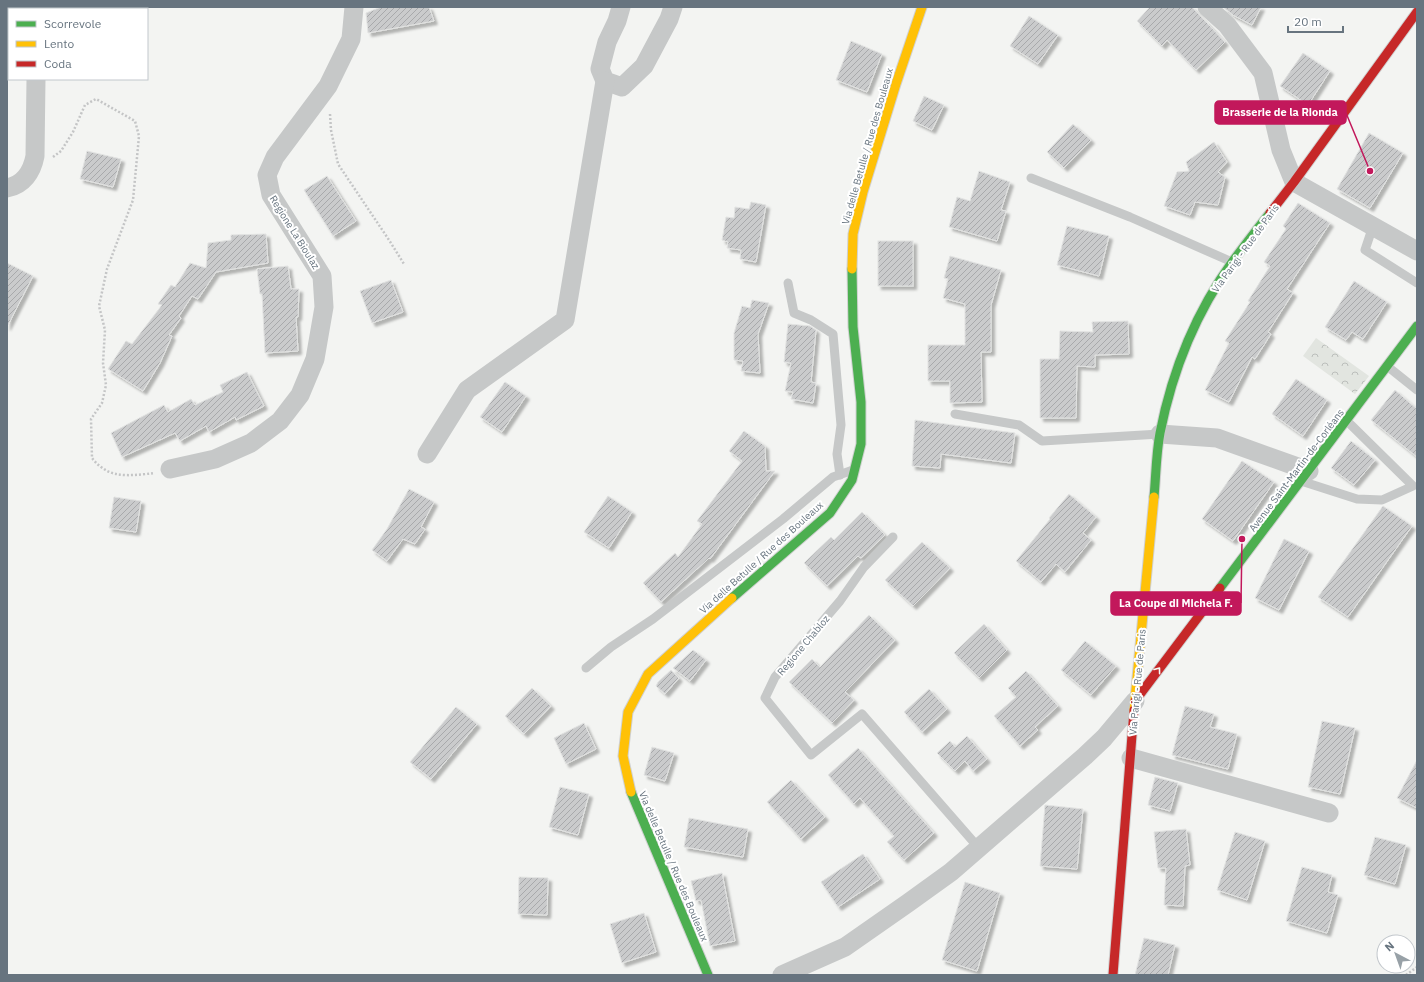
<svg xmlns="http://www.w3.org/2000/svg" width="1424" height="982" font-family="'IBM Plex Sans',sans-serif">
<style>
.park{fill:url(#park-crowns)}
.building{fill:url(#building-hatch);stroke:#e2e3e2;filter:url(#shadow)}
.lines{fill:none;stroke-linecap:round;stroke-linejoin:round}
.fast-casing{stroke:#d0d1d1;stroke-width:11}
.slow-casing{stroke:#d0d1d1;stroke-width:11}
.jam-casing{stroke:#d0d1d1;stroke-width:11}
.path{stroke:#c4c5c6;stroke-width:2.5;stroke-dasharray:2 2;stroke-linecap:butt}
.lane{stroke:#c6c8c8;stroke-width:9}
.street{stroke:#c6c8c8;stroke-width:19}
.fast{stroke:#4caf50;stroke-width:9}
.slow{stroke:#ffc107;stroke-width:9}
.jam{stroke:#c62828;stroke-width:9}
.oneway{stroke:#f6fbf6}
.labels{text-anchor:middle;stroke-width:4;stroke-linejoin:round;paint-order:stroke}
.street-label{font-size:10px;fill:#67747f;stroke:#fff}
.leader{fill:none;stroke:#c2185b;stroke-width:1.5}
.callout-dot{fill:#c2185b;stroke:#fff;stroke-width:1.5}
.callout{fill:#c2185b;stroke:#c2185b;stroke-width:1.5}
.callout-label{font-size:11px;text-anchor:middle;font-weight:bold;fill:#fff}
</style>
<defs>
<pattern id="park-crowns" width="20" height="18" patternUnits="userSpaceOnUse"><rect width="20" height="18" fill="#e2e5e0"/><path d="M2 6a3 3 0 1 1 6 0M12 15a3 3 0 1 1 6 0" fill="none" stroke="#bbbebb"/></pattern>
<pattern id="building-hatch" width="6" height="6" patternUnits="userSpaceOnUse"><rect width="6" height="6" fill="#cacbcc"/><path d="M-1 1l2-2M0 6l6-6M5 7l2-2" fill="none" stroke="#a8a9ab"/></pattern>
<filter id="shadow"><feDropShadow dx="3.5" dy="3.5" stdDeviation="1" flood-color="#0004"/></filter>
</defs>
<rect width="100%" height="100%" fill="#f3f4f2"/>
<polygon class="park" points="1316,338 1369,376 1355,394 1303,356"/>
<g class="building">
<polygon points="381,7 429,7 434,21 368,33 366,13"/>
<polygon points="1150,7 1192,7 1225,42 1196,70 1167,40 1162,46 1137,21"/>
<polygon points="1223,7 1261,7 1252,25 1233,15"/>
<polygon points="1029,16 1058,35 1038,64 1010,46"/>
<polygon points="851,41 882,54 867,92 836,80"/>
<polygon points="1303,53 1330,71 1308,105 1280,86"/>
<polygon points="924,96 944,105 932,130 913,121"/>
<polygon points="1073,124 1091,140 1064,168 1047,152"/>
<polygon points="1369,133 1403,153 1370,208 1337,189"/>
<polygon points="1214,142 1227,162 1218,172 1225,177 1218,205 1195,202 1190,215 1164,206 1177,172 1189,171 1186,162"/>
<polygon points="87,151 121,159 113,187 80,179"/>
<polygon points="979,171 1010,182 1001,210 1006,211 997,241 949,227 957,197 970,201"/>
<polygon points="327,176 356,221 333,236 304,190"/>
<polygon points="751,202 766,205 756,262 740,259 741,250 727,248 728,242 722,240 726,217 734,218 735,207 749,209"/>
<polygon points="1298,203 1330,223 1287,289 1293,293 1268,332 1271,334 1255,359 1252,357 1229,402 1205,390 1229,343 1225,341 1250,302 1248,301 1270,266 1264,262 1286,229 1283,226"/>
<polygon points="1067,226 1109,236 1099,276 1057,265"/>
<polygon points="266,234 268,263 216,272 198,299 192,296 179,316 181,318 169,335 172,336 160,363 143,391 108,369 126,341 132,344 162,305 158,304 171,285 175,287 190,263 206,268 208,243 231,240 231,235"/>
<rect x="878" y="241" width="35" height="45"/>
<polygon points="950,256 1001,270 991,305 991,352 981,352 982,402 950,403 950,381 928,381 928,345 965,345 965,304 943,298 948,279 944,278"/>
<polygon points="7,263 33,276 7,327"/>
<polygon points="288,266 291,289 299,289 298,317 296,317 298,351 265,353 262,294 260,294 257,269"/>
<polygon points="391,280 403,312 372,323 360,291"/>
<polygon points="1354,281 1387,302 1363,339 1352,332 1346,340 1325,327"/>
<polygon points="752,300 769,303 758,334 760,373 741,371 743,361 734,360 734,333 742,306 750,308"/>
<polygon points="1128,321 1129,354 1095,355 1095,367 1077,366 1076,418 1040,418 1040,359 1059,359 1060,331 1093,332 1092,322"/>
<polygon points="788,324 810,326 816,330 811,382 816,383 813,403 791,399 793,392 785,391 791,363 784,362"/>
<polygon points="247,372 264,406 236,420 235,417 209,432 206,426 180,441 175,433 122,457 111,433 164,405 168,412 191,399 195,405 223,392 220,385"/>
<polygon points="1296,379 1327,400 1303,436 1272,414"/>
<polygon points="505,382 526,396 502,432 480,417"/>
<polygon points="1395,390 1417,409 1417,457 1371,420"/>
<polygon points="915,420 1015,433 1011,463 941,454 940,468 912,466"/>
<polygon points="744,431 765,446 766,471 775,471 710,559 709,558 661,602 643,583 675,553 678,557 702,524 697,521 742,461 729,451"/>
<polygon points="1351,441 1375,460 1354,485 1331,468"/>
<polygon points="1242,461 1274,482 1233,541 1202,519"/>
<polygon points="409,489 434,502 421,527 425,529 415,544 403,539 387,561 372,550 387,529"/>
<polygon points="1069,494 1096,517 1083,533 1091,540 1065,572 1056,564 1041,582 1016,561 1050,519 1049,518"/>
<polygon points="608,496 632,512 609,548 584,532"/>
<polygon points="114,497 141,501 136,532 109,528"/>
<polygon points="1383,506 1412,526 1348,617 1318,597"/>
<polygon points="862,512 885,535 861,558 858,556 827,586 804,563 831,537 834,540"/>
<polygon points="1284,539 1309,551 1279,610 1255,598"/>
<polygon points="922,542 950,568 913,606 885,580"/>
<polygon points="869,615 895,640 845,692 854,700 832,723 789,682 812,659 820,667"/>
<polygon points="984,624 1007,650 979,678 954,653"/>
<polygon points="1085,641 1116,666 1091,695 1061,670"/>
<polygon points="693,650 706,660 690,681 673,668"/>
<polygon points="671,670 679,678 665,694 656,686 658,682"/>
<polygon points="1026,671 1058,706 1035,727 1038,730 1020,746 994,716 1016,697 1008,688"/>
<polygon points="532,688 551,706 524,734 505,716"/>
<polygon points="929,689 947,709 922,732 904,712"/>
<polygon points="1185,706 1214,714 1210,727 1237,734 1228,769 1172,755"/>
<polygon points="456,707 477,724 431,779 410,762"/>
<polygon points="1322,721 1355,728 1340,794 1308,787"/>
<polygon points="584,723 596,749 566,764 554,738"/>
<polygon points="967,736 987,759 973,771 965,761 955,771 937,753 950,741 955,747"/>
<polygon points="652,747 674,753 665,781 644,775"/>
<polygon points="858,748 934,833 904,860 887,842 894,836 860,798 854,804 828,775"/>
<polygon points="1417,760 1417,808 1397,798"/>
<polygon points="1155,777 1178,783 1170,811 1148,805"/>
<polygon points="791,780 825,817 801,839 767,802"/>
<polygon points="560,787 589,794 578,835 549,827"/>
<polygon points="1045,805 1083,809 1077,869 1040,866"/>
<polygon points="689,818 748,829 743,857 684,847"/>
<polygon points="1186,829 1190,865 1185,866 1183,906 1164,905 1166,868 1158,868 1154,832"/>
<polygon points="1235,832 1265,841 1247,900 1217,890"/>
<polygon points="1375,837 1406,845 1395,884 1364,875"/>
<polygon points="863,854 880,879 838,907 821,882"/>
<polygon points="1302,867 1332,875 1328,892 1338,895 1327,933 1286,921"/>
<polygon points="722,873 735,941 710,946 701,900 696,901 691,881"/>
<polygon points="519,877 548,878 547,915 518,914"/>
<polygon points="965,882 1000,893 977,971 942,960"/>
<polygon points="644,913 656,952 622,963 610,924"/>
<polygon points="1144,938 1175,945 1168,975 1135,975"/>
</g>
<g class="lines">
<g class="fast-casing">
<g id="fast">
<path d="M1154 497C1156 476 1156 454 1160 433 1172 372 1196 312 1233 261 1245 245 1257 229 1270 213"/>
<polyline points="1220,588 1417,326"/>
<polyline points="732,598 830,513 852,480 861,444 861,402 853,327 852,269"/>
<polyline points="631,792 708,975"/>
</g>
</g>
<g class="slow-casing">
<g id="slow">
<polyline points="852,269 853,234 863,192 896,84 922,7"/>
<polyline points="1134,710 1154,497"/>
<polyline points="631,792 623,756 628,712 648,674 732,598"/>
</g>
</g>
<g class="jam-casing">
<g id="jam">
<polyline points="1270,213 1294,182 1417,12"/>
<polyline points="1135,701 1220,588"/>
<polyline points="1113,975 1134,710"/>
</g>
</g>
<g class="path">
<polyline points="330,114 331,130 338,164 389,240 404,264"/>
<path d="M53 157 61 151 73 132 85 105 96 99 135 121 139 136 133 200 107 269 99 306 105 330 103 363 106 385 102 403 91 419 92 458C95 462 99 466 104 469 116 478 139 475 154 473"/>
<polyline points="1406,975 1417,967"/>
</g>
<g class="lane">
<polyline points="1031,178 1130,217 1232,262"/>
<polyline points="1373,226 1365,250 1417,283"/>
<polyline points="788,283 794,313 811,320 833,334 841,425 837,454 840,475"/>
<polyline points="1387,366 1417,390"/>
<polyline points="955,414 1019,425 1042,441 1160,434"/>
<polyline points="1301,481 1357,499 1382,500 1413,486 1346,420"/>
<polyline points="893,537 864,567 840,601 775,677 765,698 811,755 862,714 978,847"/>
<polyline points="586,668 611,647 653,619 783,519 833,477 853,470"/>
</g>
<g class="street">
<polyline points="621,7 617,21 607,42 600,69 605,81 622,87 644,66 669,19 673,7"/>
<polyline points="1207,7 1227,25 1263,73 1281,150 1294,182 1417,251"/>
<polyline points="50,9 51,7"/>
<path d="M7 188C23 185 32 172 35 156L36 79"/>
<polyline points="1160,434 1217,438 1309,471"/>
<polyline points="427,454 467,390 565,320 605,81"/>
<polyline points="170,469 215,459 251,443 280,421 300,395 315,359 324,307 322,276 271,195 267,175 275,157 328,86 351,39 354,7"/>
<polyline points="1131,758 1329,813"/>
<polyline points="782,975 845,947 908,903 951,872 1085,756 1104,738 1135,701"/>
</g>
<use href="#fast" class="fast"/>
<use href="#slow" class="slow"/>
<use href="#jam" class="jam"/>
</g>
<defs><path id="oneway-chevron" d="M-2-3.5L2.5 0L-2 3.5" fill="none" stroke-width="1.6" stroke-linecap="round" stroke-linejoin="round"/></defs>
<use class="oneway" href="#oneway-chevron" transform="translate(1158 670) rotate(-53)"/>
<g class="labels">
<g class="street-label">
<text transform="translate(867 146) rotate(-74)" y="4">Via delle Betulle / Rue des Bouleaux</text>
<text transform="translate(295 232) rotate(58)" y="4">Regione La Bioulaz</text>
<text transform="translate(1245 248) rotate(-54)" y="4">Via Parigi - Rue de Paris</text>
<text transform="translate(1296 470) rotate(-53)" y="4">Avenue Saint-Martin-de-Corléans</text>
<text transform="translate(761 557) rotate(-42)" y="4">Via delle Betulle / Rue des Bouleaux</text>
<text transform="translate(803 645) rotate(-50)" y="4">Regione Chabloz</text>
<text transform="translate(1137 682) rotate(-85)" y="4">Via Parigi - Rue de Paris</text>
<text transform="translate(674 866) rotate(67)" y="4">Via delle Betulle / Rue des Bouleaux</text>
</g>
</g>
<path class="leader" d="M1370 171L1346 113M1242 539L1241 603"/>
<g class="callout-dot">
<circle cx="1370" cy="171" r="4"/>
<circle cx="1242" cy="539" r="4"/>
</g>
<g class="callout">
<rect x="1215" y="101" width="131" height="23" rx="4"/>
<rect x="1111" y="592" width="130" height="23" rx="4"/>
</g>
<g class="callout-label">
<text x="1280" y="116">Brasserie de la Rionda</text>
<text x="1176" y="607">La Coupe di Michela F.</text>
</g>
<rect width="1424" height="982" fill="none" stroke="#67747f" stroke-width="16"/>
<rect x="8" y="8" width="140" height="72" fill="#ffffff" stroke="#c2c7cc"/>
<rect x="16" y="21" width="20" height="6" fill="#4caf50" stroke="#c2c7cc"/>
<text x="44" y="28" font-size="12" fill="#67747f">Scorrevole</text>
<rect x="16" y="41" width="20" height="6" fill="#ffc107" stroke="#c2c7cc"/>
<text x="44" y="48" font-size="12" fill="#67747f">Lento</text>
<rect x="16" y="61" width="20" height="6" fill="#c62828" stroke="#c2c7cc"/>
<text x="44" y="68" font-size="12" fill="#67747f">Coda</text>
<g transform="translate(1396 954) rotate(319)"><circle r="19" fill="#ffffff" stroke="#c2c7cc"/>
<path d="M0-3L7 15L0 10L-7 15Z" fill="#98a1a7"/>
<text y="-6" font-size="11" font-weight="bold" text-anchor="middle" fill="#67747f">N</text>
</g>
<path d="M1288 26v6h55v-6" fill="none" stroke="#67747f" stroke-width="2"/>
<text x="1294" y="26" font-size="12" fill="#67747f" stroke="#ffffff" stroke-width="3" paint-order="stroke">20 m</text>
</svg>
